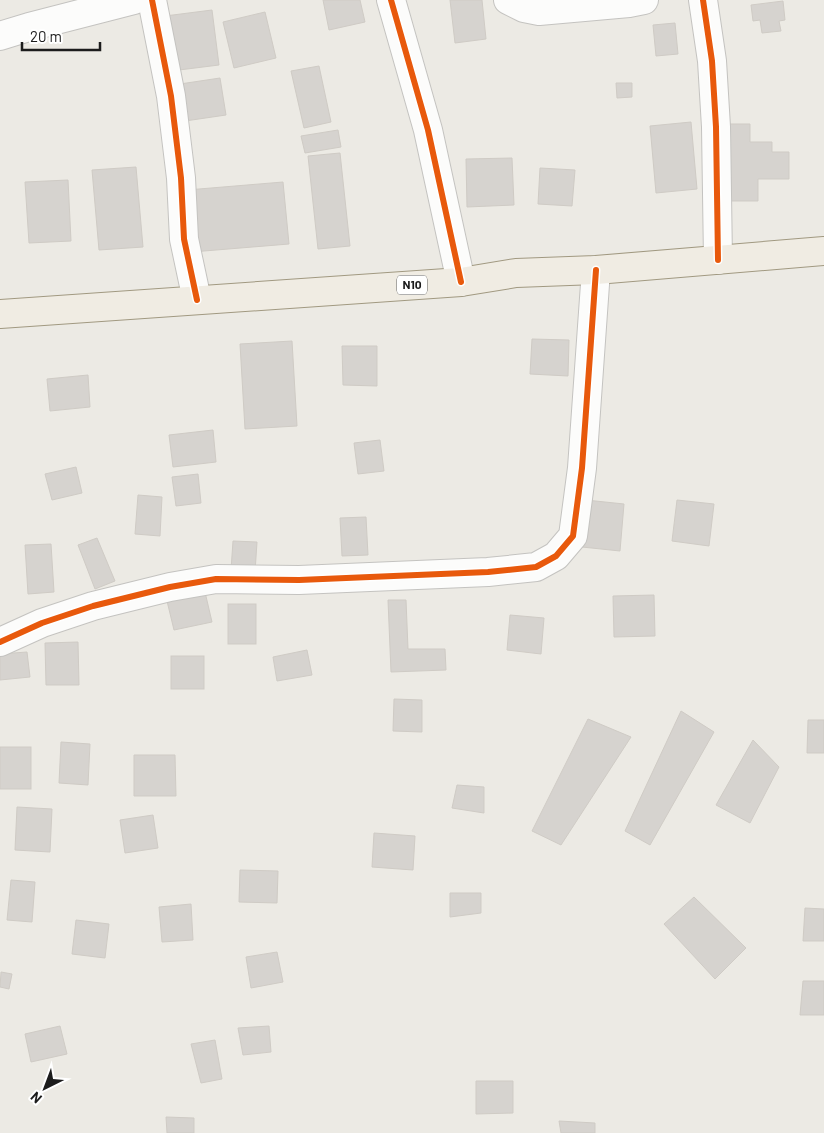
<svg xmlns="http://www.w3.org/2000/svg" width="824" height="1133" font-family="Barlow,sans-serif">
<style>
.building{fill:#d6d3cf;stroke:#cfcbc5}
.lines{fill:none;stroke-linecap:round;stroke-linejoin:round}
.minor-casing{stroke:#c4c3c0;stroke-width:30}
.major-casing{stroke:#a19981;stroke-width:30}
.minor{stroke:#fcfcfb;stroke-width:28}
.major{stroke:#f0ece3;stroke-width:28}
.cycleway-casing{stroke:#fff;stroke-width:9}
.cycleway{stroke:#e8590c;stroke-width:6}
.labels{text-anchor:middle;stroke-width:4.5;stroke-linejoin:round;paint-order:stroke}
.shield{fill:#fff;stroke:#606060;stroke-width:1}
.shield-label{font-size:12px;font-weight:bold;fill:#1c1c1c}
</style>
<rect width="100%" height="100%" fill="#eceae4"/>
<g class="building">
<polygon points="323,0 360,0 365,22 329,30"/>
<polygon points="450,0 482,0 486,39 455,43"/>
<polygon points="783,1 785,20 779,21 781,31 762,33 760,20 753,21 751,5"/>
<polygon points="212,10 219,65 171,71 165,16"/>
<polygon points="265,12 276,58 234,68 223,22"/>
<polygon points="675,23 678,54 656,56 653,25"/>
<polygon points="319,66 331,122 304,128 291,71"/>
<polygon points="220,78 226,115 185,121 180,84"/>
<polygon points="616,83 632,83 632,97 617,98"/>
<polygon points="691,122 697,189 656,193 650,126"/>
<polygon points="723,124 750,124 750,142 772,142 772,152 789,152 789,179 758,179 758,201 722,201"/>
<polygon points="338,130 341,147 305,153 301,136"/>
<polygon points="340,153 350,246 318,249 308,156"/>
<polygon points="512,158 514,205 467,207 466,159"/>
<polygon points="136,167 143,247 99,250 92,170"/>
<polygon points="540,168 575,170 572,206 538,204"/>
<polygon points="68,180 71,241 29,243 25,182"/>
<polygon points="283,182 289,244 192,252 187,190"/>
<polygon points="532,339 569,340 568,376 530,374"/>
<polygon points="292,341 297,426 245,429 240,344"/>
<polygon points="342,346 377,346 377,386 343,385"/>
<polygon points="88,375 90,407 50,411 47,379"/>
<polygon points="213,430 216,462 173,467 169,435"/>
<polygon points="380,440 384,471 358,474 354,443"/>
<polygon points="76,467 82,493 52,500 45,474"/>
<polygon points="198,474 201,503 176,506 172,477"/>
<polygon points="138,495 162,497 160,536 135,534"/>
<polygon points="586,500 624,504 620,551 582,547"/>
<polygon points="677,500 714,504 709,546 672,541"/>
<polygon points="366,517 368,555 342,556 340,518"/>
<polygon points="97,538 115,581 95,589 78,545"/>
<polygon points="233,541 257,542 255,572 231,570"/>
<polygon points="51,544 54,592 28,594 25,545"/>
<polygon points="205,592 212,622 174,630 167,601"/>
<polygon points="654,595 655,636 614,637 613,596"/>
<polygon points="388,600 406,600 408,649 445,649 446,670 391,672"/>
<rect x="228" y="604" width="28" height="40"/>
<polygon points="510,615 544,618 541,654 507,650"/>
<polygon points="78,642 79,685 46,685 45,643"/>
<polygon points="307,650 312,675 277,681 273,657"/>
<polygon points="27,652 30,677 0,680 0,654"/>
<rect x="171" y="656" width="33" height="33"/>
<polygon points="394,699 422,700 422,732 393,731"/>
<polygon points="681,711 714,732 650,845 625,831"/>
<polygon points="588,719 631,737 561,845 532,831"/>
<polygon points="808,720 824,720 824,753 807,753"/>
<polygon points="753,740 779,767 750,823 716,805"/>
<polygon points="61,742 90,744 88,785 59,783"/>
<rect x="0" y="747" width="31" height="42"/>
<polygon points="134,755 175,755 176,796 134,796"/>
<polygon points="457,785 484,787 484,813 452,808"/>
<polygon points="17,807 52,809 50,852 15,850"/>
<polygon points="153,815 158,848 125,853 120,820"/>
<polygon points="374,833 415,836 413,870 372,867"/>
<polygon points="240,870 278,871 277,903 239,902"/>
<polygon points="11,880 35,882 32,922 7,920"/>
<polygon points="450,893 481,893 481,913 450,917"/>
<polygon points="694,897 746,948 715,979 664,924"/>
<polygon points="191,904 193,940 162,942 159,907"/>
<polygon points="805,908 824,909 824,941 803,941"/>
<polygon points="76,920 109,924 105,958 72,954"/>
<polygon points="277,952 283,982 251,988 246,957"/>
<polygon points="1,972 12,974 9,989 0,987"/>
<polygon points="803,981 824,981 824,1015 800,1015"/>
<polygon points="60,1026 67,1054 31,1062 25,1034"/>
<polygon points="269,1026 271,1052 243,1055 238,1028"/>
<polygon points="215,1040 222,1079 201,1083 191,1044"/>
<polygon points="476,1081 513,1081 513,1113 476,1114"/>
<polygon points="166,1117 194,1118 194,1133 167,1133"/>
<polygon points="559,1121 595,1123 595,1133 561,1133"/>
</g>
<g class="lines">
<g class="minor-casing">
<g id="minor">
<polyline points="152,0 171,96 181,178 184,239 197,300"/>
<polyline points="391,0 428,130 461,282"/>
<polyline points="508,0 524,8 539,11 629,3 644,0"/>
<polyline points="703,0 712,61 716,127 718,260"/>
<polyline points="0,36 29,27 134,0"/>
<polyline points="0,642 42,623 93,606 170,587 216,579 299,580 488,572 536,567 556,556 573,536 582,468 596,270"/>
</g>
</g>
<g class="major-casing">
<polyline id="major" points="0,314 461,282 516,273 596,270 824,251"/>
</g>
<use href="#minor" class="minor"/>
<use href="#major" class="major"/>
<g class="cycleway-casing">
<g id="cycleway">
<polyline points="152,0 171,96 181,178 184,239 197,300"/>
<polyline points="391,0 428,130 461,282"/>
<polyline points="703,0 712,61 716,127 718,260"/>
<polyline points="0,642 42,623 93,606 170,587 216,579 299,580 488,572 536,567 556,556 573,536 582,468 596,270"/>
</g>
</g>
<use href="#cycleway" class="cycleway"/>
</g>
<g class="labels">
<rect class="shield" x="397" y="275.5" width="30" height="19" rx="4"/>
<g class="shield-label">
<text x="412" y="289">N10</text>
</g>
</g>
<g transform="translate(45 1088) rotate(222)" stroke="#ffffff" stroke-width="4" paint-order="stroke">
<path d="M0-4L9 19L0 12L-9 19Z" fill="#1c1c1c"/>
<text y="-8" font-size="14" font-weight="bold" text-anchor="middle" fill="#1c1c1c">N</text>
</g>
<path d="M22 42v8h78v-8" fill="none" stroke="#1c1c1c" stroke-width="2.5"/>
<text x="30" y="42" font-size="15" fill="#1c1c1c" stroke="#ffffff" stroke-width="4" paint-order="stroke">20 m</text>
</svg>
